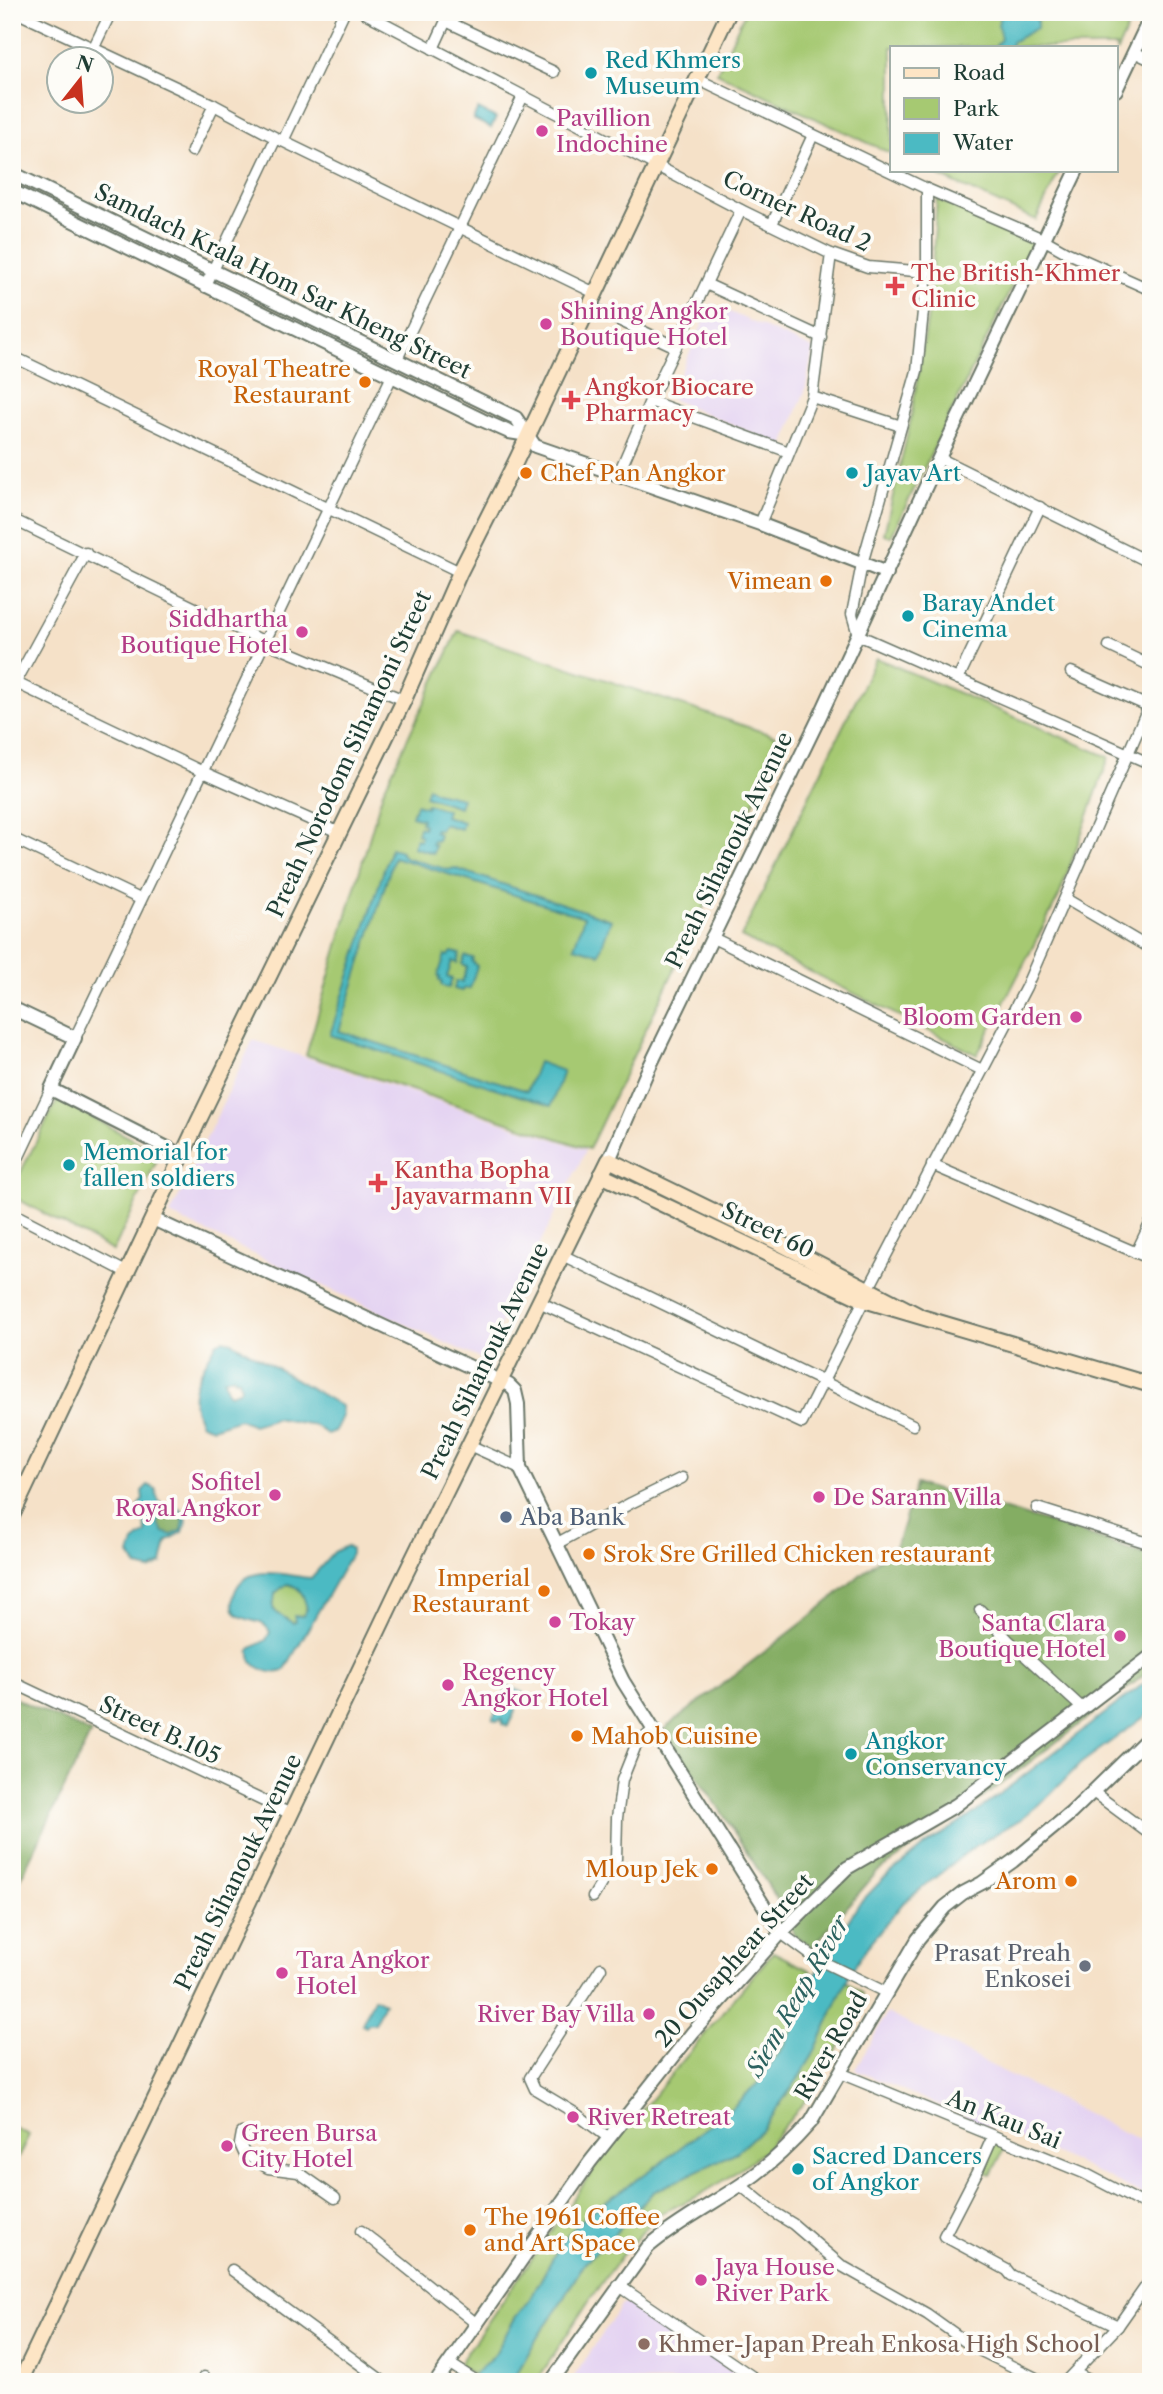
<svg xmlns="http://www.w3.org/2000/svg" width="1163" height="2394" font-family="'Libre Caslon Text',serif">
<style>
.built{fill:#e4d3f2}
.green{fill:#a6c972;stroke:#628353;stroke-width:2}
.forest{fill:#84ad64;stroke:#52754c;stroke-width:2}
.water{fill:#4bbac3;stroke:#357c7c;stroke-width:2;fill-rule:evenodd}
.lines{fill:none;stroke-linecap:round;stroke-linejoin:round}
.minor-casing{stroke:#6a7668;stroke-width:13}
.tertiary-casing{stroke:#6a7668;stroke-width:16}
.secondary-casing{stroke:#6a7668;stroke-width:18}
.minor{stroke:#fff;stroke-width:10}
.tertiary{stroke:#fff;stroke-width:12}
.secondary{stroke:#fde5c5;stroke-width:14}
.culture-dot{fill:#0f9aa8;stroke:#fdfcf7;stroke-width:2.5}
.hotel-dot{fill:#d1479c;stroke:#fdfcf7;stroke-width:2.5}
.health-dot{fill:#e0444e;stroke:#fdfcf7;stroke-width:2.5}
.food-dot{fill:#e8710a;stroke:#fdfcf7;stroke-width:2.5}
.service-dot{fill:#5c6f8a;stroke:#fdfcf7;stroke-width:2.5}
.worship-dot{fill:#6b7280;stroke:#fdfcf7;stroke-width:2.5}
.education-dot{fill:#8d6e63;stroke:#fdfcf7;stroke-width:2.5}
.labels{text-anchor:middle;stroke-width:7;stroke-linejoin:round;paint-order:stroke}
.culture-label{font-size:23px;fill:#0d838f;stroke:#fdfcf7;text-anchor:start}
.hotel-label{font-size:23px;fill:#b23c85;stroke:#fdfcf7;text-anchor:start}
.street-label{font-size:23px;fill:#1f3d34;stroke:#fdfcf7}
.health-label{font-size:23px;fill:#be3a42;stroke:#fdfcf7;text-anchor:start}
.food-label{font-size:23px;fill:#c56008;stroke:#fdfcf7;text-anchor:end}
.service-label{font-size:23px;fill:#4e5e75;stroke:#fdfcf7;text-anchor:start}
.worship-label{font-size:23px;fill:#5b616d;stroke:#fdfcf7;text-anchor:end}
.education-label{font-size:23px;fill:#785e54;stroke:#fdfcf7;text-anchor:start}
.water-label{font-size:24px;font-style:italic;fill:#2c625f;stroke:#fdfcf7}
</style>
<rect width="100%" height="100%" fill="#fdfcf7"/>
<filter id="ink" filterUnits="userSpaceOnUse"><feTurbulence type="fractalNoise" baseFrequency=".0143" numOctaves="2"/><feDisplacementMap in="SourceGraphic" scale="14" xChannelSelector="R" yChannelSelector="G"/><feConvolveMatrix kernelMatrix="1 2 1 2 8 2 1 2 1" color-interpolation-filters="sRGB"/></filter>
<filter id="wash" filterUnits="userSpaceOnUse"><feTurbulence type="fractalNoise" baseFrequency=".00686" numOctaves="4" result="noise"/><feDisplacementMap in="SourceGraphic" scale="28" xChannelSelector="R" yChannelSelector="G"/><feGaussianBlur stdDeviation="1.57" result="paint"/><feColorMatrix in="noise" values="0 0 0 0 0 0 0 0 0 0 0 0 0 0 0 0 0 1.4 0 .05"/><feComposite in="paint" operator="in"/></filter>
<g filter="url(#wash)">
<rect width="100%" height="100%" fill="#f5e1c8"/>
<g class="built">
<polygon points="712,304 813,349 805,391 783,446 669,398"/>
<polygon points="253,1040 586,1150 483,1360 170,1215"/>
<polygon points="887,2013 1151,2146 1151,2199 1077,2163 855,2070"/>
<polygon points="631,2302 740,2376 736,2382 578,2382 573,2378 622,2305"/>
</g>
<g class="green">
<polygon points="745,12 1135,12 1116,53 1116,47 892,47 892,154 717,73"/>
<polygon points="926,170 1060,170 1036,220"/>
<polygon points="937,199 1033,243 891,537 884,534 910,423 929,310"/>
<polygon points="458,631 784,739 589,1149 306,1055 383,791"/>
<polygon points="876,658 1109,757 1059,896 977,1055 741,937"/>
<polygon points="58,1099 160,1154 113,1251 12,1196 12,1189"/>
<path d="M287 1584C302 1586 310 1601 305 1615L298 1616 293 1623 277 1613 274 1609C273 1595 275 1590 287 1584Z"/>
<polygon points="773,1952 811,1971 812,1986 807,2003 784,2046 757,2084 734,2106 662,2162 585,2216 561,2243 532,2296 515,2318 495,2354 476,2373 471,2374 459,2364 598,2163"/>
<polygon points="846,1981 862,1994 859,2014 806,2100 764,2151 728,2178 696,2197 659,2214 625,2251 590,2299 536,2382 512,2382 541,2331 557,2309 585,2262 607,2242 653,2192 737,2152 762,2129 798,2079 813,2055"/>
<polygon points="12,2127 29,2135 12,2171"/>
<polygon points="994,2144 1005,2147 991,2175 982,2171"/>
</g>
<g class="forest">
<polygon points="916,1484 1071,1529 1151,1557 1151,1670 968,1809 876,1873 813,1947 795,1936 780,1904 717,1805 663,1730 810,1617 897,1544"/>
<circle cx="171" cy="1522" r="13"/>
<polygon points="12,1697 91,1733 12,1896"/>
</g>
<g class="water">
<polygon points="1002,12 1031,12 1037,20 1037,28 1012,42 1011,47 995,47 1001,39 998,24"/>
<polygon points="478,109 496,118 491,128 473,119"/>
<polygon points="428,787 436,792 462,798 459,807 425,796"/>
<polygon points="416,804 426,807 427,804 447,810 445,816 463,822 461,829 443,824 440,830 435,829 434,832 439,834 437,841 433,840 432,844 435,845 433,853 413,847 416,839 420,840 421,836 417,834 419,827 423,828 424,825 421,823 422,819 412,816"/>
<polygon points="391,848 401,851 401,854 407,858 449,870 454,868 611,920 599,954 574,947 584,917 394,857 339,1031 527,1091 538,1062 563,1071 551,1106 330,1035"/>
<polygon points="452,952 460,954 457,963 452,961 447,977 452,979 449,988 441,985 442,981 439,980 440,977 438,976 445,955 448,956"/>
<polygon points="465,956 473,958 472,961 477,966 470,988 463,989 462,991 454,989 456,981 462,982 467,967 462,964"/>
<path d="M223 1340 232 1342 341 1406 342 1416 335 1431 327 1434 314 1425 275 1418 253 1425 240 1419 212 1428 201 1424C183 1389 201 1374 217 1342ZM234 1376 235 1379 239 1378 241 1388 239 1391 230 1394 227 1392 224 1379Z"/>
<path d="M148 1485 156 1489C158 1512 166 1502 181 1510L187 1520 183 1532 167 1541 162 1564 150 1570 137 1567 130 1555 134 1542 146 1533 145 1524 138 1518C140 1509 136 1507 143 1499L142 1491ZM169 1509 179 1512 183 1520 181 1530 172 1535 163 1532 158 1523 160 1514Z"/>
<path d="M346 1546 351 1549V1554L284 1671C269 1676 247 1666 250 1649L266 1640 270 1632C263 1618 249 1623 238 1615 232 1611 232 1601 234 1595 243 1561 286 1576 311 1578L334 1552ZM287 1584C301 1586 304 1596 307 1609L303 1616H294L295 1622 293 1623 277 1613 273 1609 275 1593Z"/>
<polygon points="1151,1678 1151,1712 1080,1764 1050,1795 1021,1819 975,1846 903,1903 867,1947 850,1973 813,2055 798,2079 762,2129 737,2152 653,2192 607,2242 585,2262 557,2309 541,2331 512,2382 467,2382 495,2354 515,2318 532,2296 561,2243 585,2216 662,2162 734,2106 757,2084 784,2046 807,2003 815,1976 827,1955 858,1905 882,1880 927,1844 979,1810"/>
<polygon points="508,1686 523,1693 508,1726 503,1724 502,1719 497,1721 493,1719"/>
<polygon points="374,1998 384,2003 374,2024 367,2024 366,2026 362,2024"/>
</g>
</g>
<g filter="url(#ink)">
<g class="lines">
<g class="minor-casing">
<g id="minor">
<polyline points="16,12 214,105 276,138 595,293"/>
<polyline points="363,12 741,210 831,254 868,267 927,272"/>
<polyline points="446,21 554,72"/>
<polyline points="93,49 111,12"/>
<polyline points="433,49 450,12"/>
<polyline points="1134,52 1151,60"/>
<polyline points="697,79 927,189 1043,239 1066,252 1151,290"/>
<polyline points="283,141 344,12"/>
<polyline points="192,151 214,105"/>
<polyline points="927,189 927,272 917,371 862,564 852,614 858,635 1151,764"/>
<polyline points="772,224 813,135"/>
<polyline points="706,284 821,337"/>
<polyline points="205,287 276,138"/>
<polyline points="589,306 676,347"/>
<polyline points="12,356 460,572"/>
<polyline points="397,359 523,96"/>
<polyline points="812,397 901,426"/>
<polyline points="650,401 789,452"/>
<polyline points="939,458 1151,563"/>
<polyline points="618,475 650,401 741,210"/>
<polyline points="12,519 263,641 404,700"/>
<polyline points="760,524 812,397 831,254"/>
<polyline points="1109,646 1151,666"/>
<polyline points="1071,672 1148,706"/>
<polyline points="958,679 1040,507"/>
<polyline points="12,681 201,771 338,832"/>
<polyline points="12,689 86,553"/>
<polyline points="12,838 140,899"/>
<polyline points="1066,899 1151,949"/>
<polyline points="711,937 982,1070"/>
<polyline points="75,1038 392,376"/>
<polyline points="932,1165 1151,1259"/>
<polyline points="12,1171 51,1089"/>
<polyline points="12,1213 128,1273"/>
<polyline points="1136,1253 1151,1222"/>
<polyline points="562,1255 913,1425"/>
<polyline points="869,1288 1026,987 1151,701"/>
<polyline points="539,1302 802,1423 864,1300"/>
<polyline points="469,1445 520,1468"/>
<polyline points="1037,1508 1151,1544"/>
<polyline points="556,1544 631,1503 682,1478"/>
<polyline points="980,1610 1008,1640 1082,1708"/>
<polyline points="12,1682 291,1814"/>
<polyline points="1093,1792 1151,1835"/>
<polyline points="593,1897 616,1859 617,1818 622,1780 636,1745 653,1730"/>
<polyline points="781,1933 815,1958 887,1993"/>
<polyline points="601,1968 530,2078 535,2089 575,2113 609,2138"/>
<polyline points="840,2073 1084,2173 1151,2208"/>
<polyline points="242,2133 240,2144 244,2153 268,2168 298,2172 335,2198"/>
<polyline points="993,2136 977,2172 944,2236 1007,2270 1011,2275 1118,2326"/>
<polyline points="742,2184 744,2188 775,2213 793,2224 842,2266 927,2314 973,2347 1044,2382"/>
<polyline points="361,2231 478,2325"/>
<polyline points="232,2270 384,2382"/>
<polyline points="618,2285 760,2382"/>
<polyline points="450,2364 478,2382"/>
<polyline points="1075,2373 1093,2382"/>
<polyline points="202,2382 204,2377"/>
<polyline points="1065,2382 1118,2326 1151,2279"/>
</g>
</g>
<g class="tertiary-casing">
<g id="tertiary">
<polyline points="1116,90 1151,16"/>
<polyline points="12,173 516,418 535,446 760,524 887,573"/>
<polyline points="12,191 482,420 509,432 528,435"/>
<polyline points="12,1008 75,1038 51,1089 183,1156"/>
<polyline points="609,1160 647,1072 821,714 939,458 1077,170"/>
<polyline points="153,1219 509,1385 515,1391 518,1404 520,1468 623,1681 781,1933"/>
<polyline points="436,2382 590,2162 693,2032 781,1933 847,1868 956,1805 1151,1656"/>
<path d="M551 2382 648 2247C677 2222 711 2205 742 2184 769 2166 790 2146 811 2122L918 1939 945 1907 963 1893 982 1883 1013 1861 1071 1813 1151 1735"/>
</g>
</g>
<g class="secondary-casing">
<g id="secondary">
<polyline points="601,1175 864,1300 1151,1385"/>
<polyline points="12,1516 198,1122 404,700 460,572 516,461 729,12"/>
<polyline points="20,2382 398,1589 609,1160 783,1245 918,1315"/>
</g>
</g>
<use href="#minor" class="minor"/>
<use href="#tertiary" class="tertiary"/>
<use href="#secondary" class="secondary"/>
</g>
</g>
<g class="culture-dot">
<circle cx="591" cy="73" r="7"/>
<circle cx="852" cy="473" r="7"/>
<circle cx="908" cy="616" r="7"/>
<circle cx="69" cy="1165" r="7"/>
<circle cx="851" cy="1754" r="7"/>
<circle cx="798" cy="2169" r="7"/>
</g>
<g class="hotel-dot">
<circle cx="542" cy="131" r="7"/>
<circle cx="546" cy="324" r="7"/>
<circle cx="302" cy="632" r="7"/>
<circle cx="1076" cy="1017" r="7"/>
<circle cx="275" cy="1495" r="7"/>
<circle cx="819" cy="1497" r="7"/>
<circle cx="555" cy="1622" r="7"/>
<circle cx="1120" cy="1636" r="7"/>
<circle cx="448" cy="1685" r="7"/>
<circle cx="282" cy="1973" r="7"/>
<circle cx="649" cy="2014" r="7"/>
<circle cx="573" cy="2117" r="7"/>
<circle cx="227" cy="2146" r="7"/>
<circle cx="701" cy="2280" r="7"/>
</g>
<g class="health-dot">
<path d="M891.5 275.5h7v7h7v7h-7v7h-7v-7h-7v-7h7z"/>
<path d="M567.5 389.5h7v7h7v7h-7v7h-7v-7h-7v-7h7z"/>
<path d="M374.5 1172.5h7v7h7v7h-7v7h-7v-7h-7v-7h7z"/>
</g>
<g class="food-dot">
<circle cx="365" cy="382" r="7"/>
<circle cx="526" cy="473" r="7"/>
<circle cx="826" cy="581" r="7"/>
<circle cx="589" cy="1554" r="7"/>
<circle cx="544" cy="1591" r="7"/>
<circle cx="577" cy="1736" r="7"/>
<circle cx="712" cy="1869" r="7"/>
<circle cx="1071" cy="1881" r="7"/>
<circle cx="470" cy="2230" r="7"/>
</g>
<circle class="service-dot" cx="506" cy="1517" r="7"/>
<circle class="worship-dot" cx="1085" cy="1966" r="7"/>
<circle class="education-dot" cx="644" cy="2344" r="7"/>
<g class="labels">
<g class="culture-label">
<text x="605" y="68">Red Khmers<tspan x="605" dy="26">Museum</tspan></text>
<text x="866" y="481">Jayav Art</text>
<text x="922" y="611">Baray Andet<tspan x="922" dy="26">Cinema</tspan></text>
<text x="83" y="1160">Memorial for<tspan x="83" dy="26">fallen soldiers</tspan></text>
<text x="865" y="1749">Angkor<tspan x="865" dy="26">Conservancy</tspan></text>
<text x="812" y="2164">Sacred Dancers<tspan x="812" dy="26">of Angkor</tspan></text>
</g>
<g class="hotel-label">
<text x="556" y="126">Pavillion<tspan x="556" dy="26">Indochine</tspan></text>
<text x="560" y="319">Shining Angkor<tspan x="560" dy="26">Boutique Hotel</tspan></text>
<text x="288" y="627" text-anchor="end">Siddhartha<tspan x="288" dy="26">Boutique Hotel</tspan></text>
<text x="1062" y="1025" text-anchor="end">Bloom Garden</text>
<text x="261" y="1490" text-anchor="end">Sofitel<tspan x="261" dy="26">Royal Angkor</tspan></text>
<text x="833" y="1505">De Sarann Villa</text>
<text x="569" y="1630">Tokay</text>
<text x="1106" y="1631" text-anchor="end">Santa Clara<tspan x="1106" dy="26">Boutique Hotel</tspan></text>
<text x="462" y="1680">Regency<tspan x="462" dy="26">Angkor Hotel</tspan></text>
<text x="296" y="1968">Tara Angkor<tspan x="296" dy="26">Hotel</tspan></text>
<text x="635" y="2022" text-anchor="end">River Bay Villa</text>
<text x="587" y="2125">River Retreat</text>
<text x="241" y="2141">Green Bursa<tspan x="241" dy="26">City Hotel</tspan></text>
<text x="715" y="2275">Jaya House<tspan x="715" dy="26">River Park</tspan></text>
</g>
<g class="street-label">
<text transform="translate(797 211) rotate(25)" y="8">Corner Road 2</text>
<text transform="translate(283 281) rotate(26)" y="8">Samdach Krala Hom Sar Kheng Street</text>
<text transform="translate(349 754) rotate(-65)" y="8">Preah Norodom Sihamoni Street</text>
<text transform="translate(729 850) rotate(-64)" y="8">Preah Sihanouk Avenue</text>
<text transform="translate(768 1230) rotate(26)" y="8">Street 60</text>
<text transform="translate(485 1361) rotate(-64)" y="8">Preah Sihanouk Avenue</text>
<text transform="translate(160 1730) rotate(25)" y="8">Street B.105</text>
<text transform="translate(238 1872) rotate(-64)" y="8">Preah Sihanouk Avenue</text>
<text transform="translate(734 1960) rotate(-48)" y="8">20 Ousaphear Street</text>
<text transform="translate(831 2046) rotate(-60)" y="8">River Road</text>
<text transform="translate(1004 2119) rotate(22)" y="8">An Kau Sai</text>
</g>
<g class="health-label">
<text x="911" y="281">The British-Khmer<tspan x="911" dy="26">Clinic</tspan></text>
<text x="585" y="395">Angkor Biocare<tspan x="585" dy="26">Pharmacy</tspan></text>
<text x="394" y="1178">Kantha Bopha<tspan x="394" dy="26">Jayavarmann VII</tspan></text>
</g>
<g class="food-label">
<text x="351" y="377">Royal Theatre<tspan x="351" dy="26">Restaurant</tspan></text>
<text x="540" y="481" text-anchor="start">Chef Pan Angkor</text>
<text x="812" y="589">Vimean</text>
<text x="603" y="1562" text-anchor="start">Srok Sre Grilled Chicken restaurant</text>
<text x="530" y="1586">Imperial<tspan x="530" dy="26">Restaurant</tspan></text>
<text x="591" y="1744" text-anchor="start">Mahob Cuisine</text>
<text x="698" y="1877">Mloup Jek</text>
<text x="1057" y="1889">Arom</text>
<text x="484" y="2225" text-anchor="start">The 1961 Coffee<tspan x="484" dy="26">and Art Space</tspan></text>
</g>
<g class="service-label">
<text x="520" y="1525">Aba Bank</text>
</g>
<g class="worship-label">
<text x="1071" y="1961">Prasat Preah<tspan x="1071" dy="26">Enkosei</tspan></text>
</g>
<g class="education-label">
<text x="658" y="2352">Khmer-Japan Preah Enkosa High School</text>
</g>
<g class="water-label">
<text transform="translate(798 1996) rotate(-60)" y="8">Siem Reap River</text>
</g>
</g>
<rect width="1163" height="2394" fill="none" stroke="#fdfcf7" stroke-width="42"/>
<rect x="890" y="46" width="228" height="126" fill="#fdfcf7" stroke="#a4b0a9" stroke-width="2"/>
<rect x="904" y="68" width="35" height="10" fill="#fde5c5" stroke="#a4b0a9" stroke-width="2"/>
<text x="953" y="80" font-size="21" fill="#1f3d34">Road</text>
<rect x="904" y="98" width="35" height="21" fill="#a6c972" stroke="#a4b0a9" stroke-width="2"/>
<text x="953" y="116" font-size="21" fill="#1f3d34">Park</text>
<rect x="904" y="133" width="35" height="21" fill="#4bbac3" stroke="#a4b0a9" stroke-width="2"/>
<text x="953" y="150" font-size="21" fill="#1f3d34">Water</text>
<g transform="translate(80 80) rotate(17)"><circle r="33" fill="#fdfcf7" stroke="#a4b0a9" stroke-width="2"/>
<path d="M0-5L12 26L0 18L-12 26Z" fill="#c8321e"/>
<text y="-10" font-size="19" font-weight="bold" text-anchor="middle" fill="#1f3d34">N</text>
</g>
</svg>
